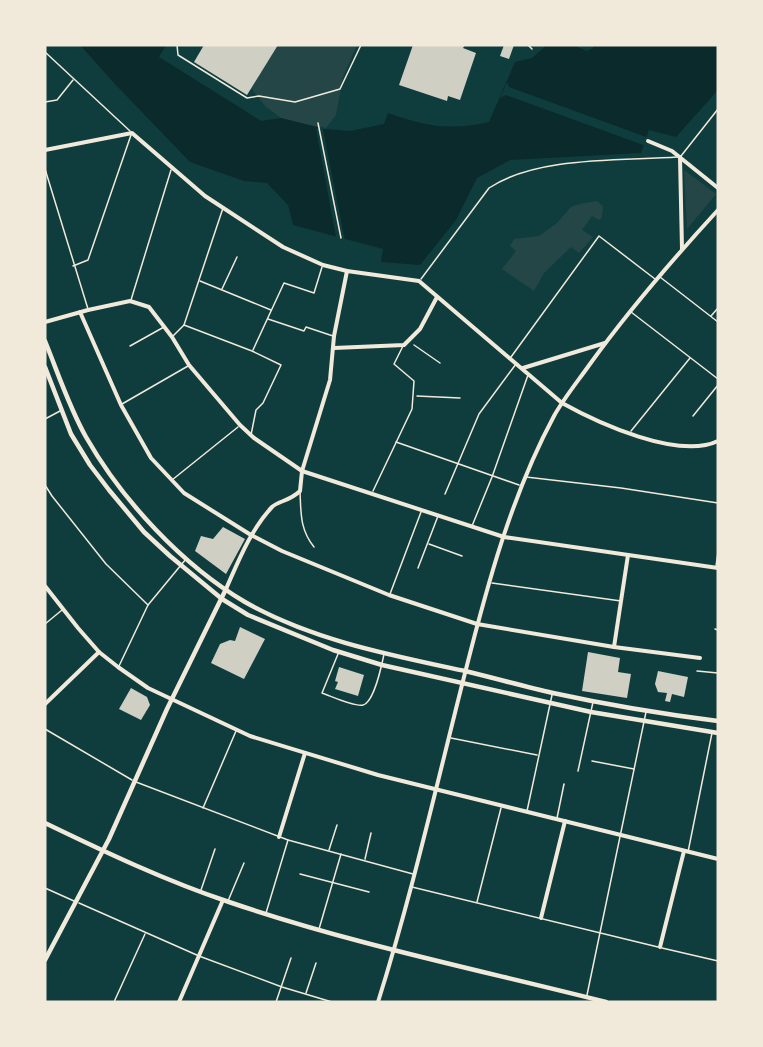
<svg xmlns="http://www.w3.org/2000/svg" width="763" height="1047" font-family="Inter,sans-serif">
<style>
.green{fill:#244646}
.water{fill:#0a2a2b}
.pier{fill:#0f3d3e}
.building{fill:#cfcfc3}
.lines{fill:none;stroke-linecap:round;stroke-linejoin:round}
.path{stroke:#f1e9da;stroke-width:1.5}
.service{stroke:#f1e9da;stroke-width:1.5}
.minor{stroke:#f1e9da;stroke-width:4}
.tertiary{stroke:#f1e9da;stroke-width:4.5}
</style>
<rect width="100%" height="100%" fill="#0f3d3e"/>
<g class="green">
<polygon points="278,45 357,45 343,77 336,115 325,129 281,118 266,107 251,88"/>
<polygon points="684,170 716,194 687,229"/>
<polygon points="597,201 603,206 602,217 599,220 592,216 582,230 593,237 579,253 571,247 544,273 534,291 502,269 516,251 510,246 514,239 539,236 557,223 571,207 580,204"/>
</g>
<path class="water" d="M80 45H166L159 57 261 121 281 118 325 129 350 131 384 124 388 113C425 126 449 131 489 122L515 62 532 58 547 45H573L587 51 593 48V45H718V90L676 137 649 130 641 153 510 160 477 178 456 220 420 265 381 262 383 249 293 225 288 205 267 183 244 181 190 162 115 84Z"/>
<g class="pier">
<polygon points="507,82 509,87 649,138 646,146 506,95 500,98"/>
<polygon points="324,126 323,130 345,241 336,237 316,129"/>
</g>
<g class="building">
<polygon points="204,45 278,45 247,95 194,62"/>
<polygon points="413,45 465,45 463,48 476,53 460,100 448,96 447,101 399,85"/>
<polygon points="504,45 514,45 509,59 500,56"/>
<polygon points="223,527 245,539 226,574 195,551 201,536 213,539"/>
<polygon points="240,627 265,639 244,679 211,663 220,644 230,640 235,641"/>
<polygon points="588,652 620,658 618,672 631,674 627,698 582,691"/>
<polygon points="339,667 364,675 358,696 335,689 338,682 335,681"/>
<polygon points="658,671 688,677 684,697 672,694 670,702 665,701 667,693 658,692 655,684"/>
<polygon points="131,688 147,697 150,705 141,720 119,709"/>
</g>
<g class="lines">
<g class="path">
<polyline points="318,123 341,238"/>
<polyline points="414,345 440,363"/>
<polyline points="417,396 460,398"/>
</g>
<g class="service">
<polyline points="177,45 178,55 247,98 259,96 295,102 340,89 361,45"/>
<polyline points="528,45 532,49"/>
<polyline points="45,52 130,131"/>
<polyline points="45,102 57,100 73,80"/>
<polyline points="681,156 718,109"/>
<polyline points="45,169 88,309"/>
<polyline points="73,266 88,260 131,135"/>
<polyline points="660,277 718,322"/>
<path d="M421 279 489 188C537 156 620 161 677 157"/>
<polyline points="200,281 271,310"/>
<polyline points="222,289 237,257"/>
<polyline points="131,300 171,170"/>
<polyline points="631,312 718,379"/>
<polyline points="711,316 718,308"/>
<polyline points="268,319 304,331 306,327 333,336"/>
<polyline points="184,325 252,351 281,365 263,403 256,410 251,435"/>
<polyline points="173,336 184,325 223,208"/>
<polyline points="130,346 164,327"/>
<polyline points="253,350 284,283 314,293 322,267"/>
<polyline points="511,357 599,236 655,279"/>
<polyline points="122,404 188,366"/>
<polyline points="693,416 718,385"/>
<polyline points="45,419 60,411"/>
<polyline points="631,431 690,358"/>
<polyline points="396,442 519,485"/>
<polyline points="526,477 621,488 718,503"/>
<polyline points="172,480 238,427"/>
<polyline points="45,485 52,496 106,564 148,605"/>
<polyline points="373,491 412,409 414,381 394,364 403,346"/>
<path d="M300 492C301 513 300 530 314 547"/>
<polyline points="445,494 479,414 516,364"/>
<polyline points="472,526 492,477 528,375"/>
<polyline points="429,544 462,556"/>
<polyline points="716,566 718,552"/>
<polyline points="418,568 438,516"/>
<polyline points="492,583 621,601"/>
<polyline points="390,594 421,512"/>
<polyline points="45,624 62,610"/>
<polyline points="715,629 718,630"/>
<path d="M338 654 322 693C331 696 354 707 363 705 374 702 382 664 384 654"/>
<polyline points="119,666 148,605 186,559"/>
<polyline points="697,671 718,673"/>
<polyline points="45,729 132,780"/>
<polyline points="451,738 537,755"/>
<polyline points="592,761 634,769"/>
<polyline points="578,771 593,702"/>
<polyline points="136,782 288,840 413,874"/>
<polyline points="203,808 236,731"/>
<polyline points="527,811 552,695"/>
<polyline points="557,818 564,784"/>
<polyline points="329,850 337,825"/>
<polyline points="688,852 712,733"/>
<polyline points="365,859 371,833"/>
<polyline points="300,874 369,892"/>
<polyline points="412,887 658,947"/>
<polyline points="45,888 74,901"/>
<polyline points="201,890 215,849"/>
<polyline points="228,901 244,863"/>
<polyline points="477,902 501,808"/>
<polyline points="79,903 199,956 282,987 332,1002"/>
<polyline points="266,913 288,840"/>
<polyline points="319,929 341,854"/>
<polyline points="662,948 718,961"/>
<polyline points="306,993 316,963"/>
<polyline points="587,995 646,712"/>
<polyline points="114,1002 145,934"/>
<polyline points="276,1002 291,958"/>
</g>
<g class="minor">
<polyline points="648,141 672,151 718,188"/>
<path d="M45 150 132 133 205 196 283 247 323 265 347 271 419 281 562 403C598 423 678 460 718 441"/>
<polyline points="680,157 682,249"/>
<polyline points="80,312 121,405 151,458 184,493 251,535 282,551 389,595 477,624 614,647 700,658"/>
<polyline points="45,322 88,310 130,301 149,307 172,337 189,365 240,425 254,438 302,471 504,537 718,568"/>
<polyline points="334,348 404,345 420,329 437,297"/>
<polyline points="523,368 605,343"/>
<polyline points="45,586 78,628 99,652 118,667 148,688 250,736 378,775 718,859"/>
<path d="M226 589C238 562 251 529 272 507 278 501 290 501 300 491L302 471 330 380 334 336 347 271"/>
<polyline points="614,647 628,555"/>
<polyline points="45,704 99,652"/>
<polyline points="279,837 305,753"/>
<polyline points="541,918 565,821"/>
<polyline points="660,947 684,851"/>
<polyline points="179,1002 223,900"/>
<path d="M378 1002C412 894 437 783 465 673 487 586 511 496 554 416 564 398 578 381 590 364 629 310 673 259 718 210"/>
</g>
<g class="tertiary">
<path d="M45 341C58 373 69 407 86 437 122 500 182 565 245 602 312 640 390 655 465 671 494 678 523 686 553 693 608 705 662 714 718 721"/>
<polyline points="45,367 71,434 90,465 109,490 144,532 170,556 222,599 248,615 333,650 382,665 591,712 718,733"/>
<path d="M45 823C105 852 166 881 229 902 352 944 480 970 606 1002"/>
<polyline points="45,960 109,839 167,709 226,589"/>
</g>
</g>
<rect width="763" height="1047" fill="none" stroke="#f1e9da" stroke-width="93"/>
</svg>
